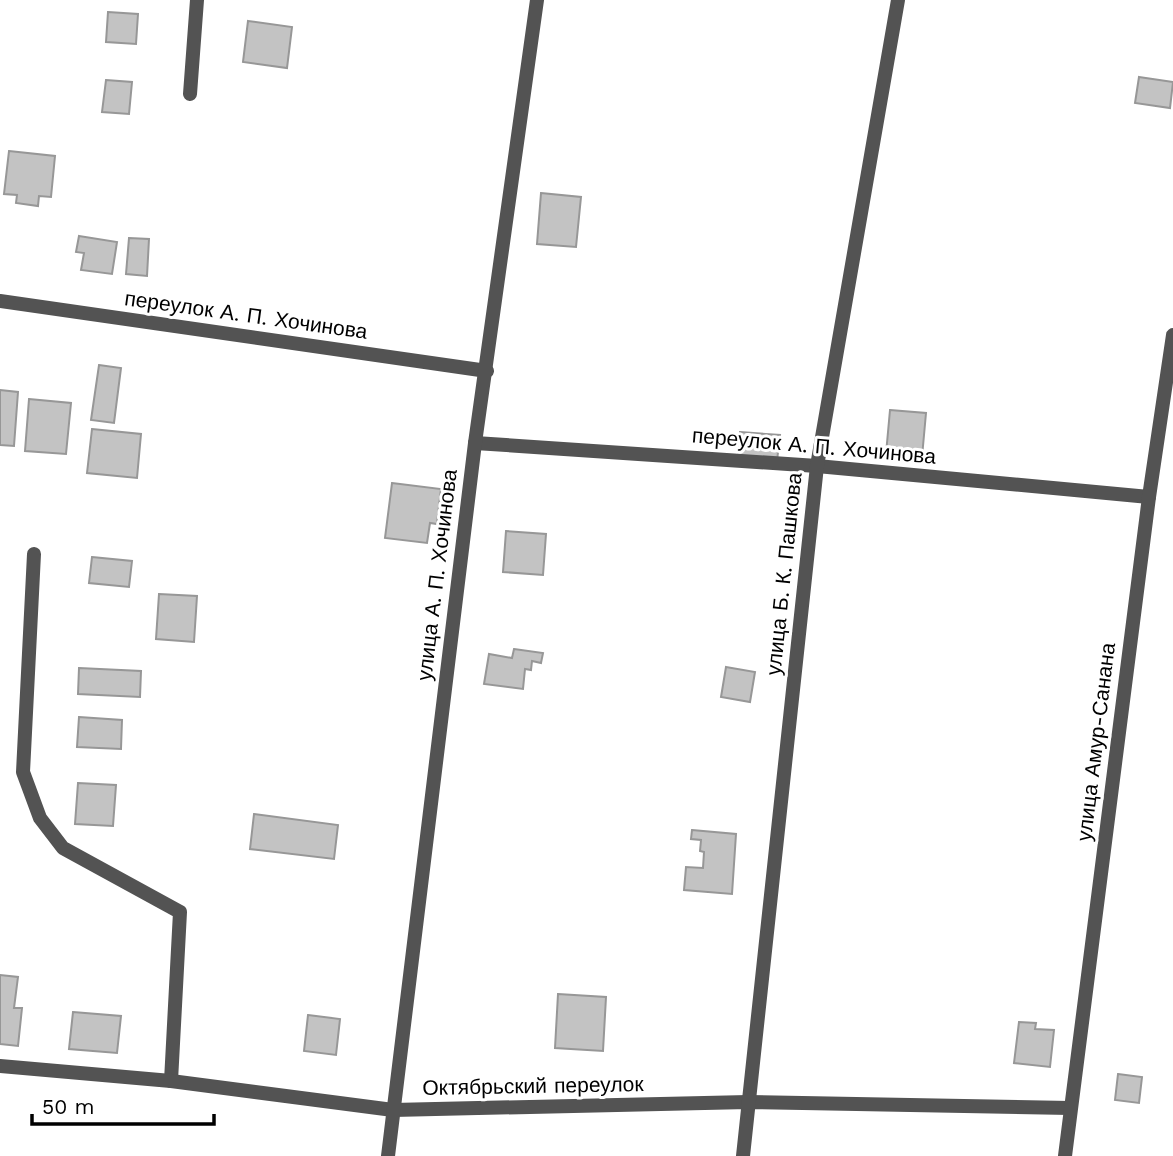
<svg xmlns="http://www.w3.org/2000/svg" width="1173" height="1156" font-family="'Work Sans',sans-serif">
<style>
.building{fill:#c3c3c3;stroke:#979797;stroke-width:2}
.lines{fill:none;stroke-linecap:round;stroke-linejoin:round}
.minor{stroke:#535353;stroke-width:14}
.labels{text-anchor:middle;stroke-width:6;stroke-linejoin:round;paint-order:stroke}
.street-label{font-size:21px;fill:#000;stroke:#fff}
</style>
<rect width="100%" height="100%" fill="#fff"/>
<g class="building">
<polygon points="108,12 138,14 136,44 106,42"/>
<polygon points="248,21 292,27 287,68 243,62"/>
<polygon points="1139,77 1173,82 1170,108 1135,103"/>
<polygon points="106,80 132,82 129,114 102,112"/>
<polygon points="9,151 55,156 51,197 39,196 38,206 16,203 17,195 4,194"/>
<polygon points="541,193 581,197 576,247 537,244"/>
<polygon points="79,236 117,242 112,274 81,270 84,253 76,252"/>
<polygon points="129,238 149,239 147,276 126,274"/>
<polygon points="99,365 121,368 114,423 91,420"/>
<polygon points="0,390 18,392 14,446 0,445"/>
<polygon points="29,399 71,403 66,454 25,451"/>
<polygon points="890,410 926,413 922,457 886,454"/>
<polygon points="92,429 141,434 137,478 87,473"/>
<polygon points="740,432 780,435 777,461 738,458"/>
<polygon points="392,483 441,489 437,524 430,523 427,543 385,538"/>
<polygon points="506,531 546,534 543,575 503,572"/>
<polygon points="92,557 132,561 129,587 89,583"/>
<polygon points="159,594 197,596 194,642 156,639"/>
<polygon points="514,649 543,653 541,663 532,661 531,670 525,669 523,689 484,684 489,654 512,658"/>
<polygon points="726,667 755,672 750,702 721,697"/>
<polygon points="79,668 141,671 140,697 78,694"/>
<polygon points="79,717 122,720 121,749 77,747"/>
<polygon points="78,783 116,785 113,826 75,824"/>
<polygon points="254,814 338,825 334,859 250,849"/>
<polygon points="692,830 736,834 732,894 684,890 686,867 703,868 704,852 700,851 701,840 691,839"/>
<polygon points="0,975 18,977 14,1008 22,1008 18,1046 0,1044"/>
<polygon points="558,994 606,997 603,1051 555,1048"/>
<polygon points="73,1012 121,1016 117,1053 69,1049"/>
<polygon points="308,1015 340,1019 336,1055 304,1051"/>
<polygon points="1019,1022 1036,1023 1035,1029 1054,1030 1050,1067 1014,1063"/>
<polygon points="1118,1074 1142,1077 1139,1103 1115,1100"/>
</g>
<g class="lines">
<g class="minor">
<polyline points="190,94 197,0"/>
<polyline points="0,301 487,371"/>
<polyline points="475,443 817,466 1149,497"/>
<polyline points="34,554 23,772 40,818 63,848 180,912 171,1081"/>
<polyline points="0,1066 171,1081 393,1110 748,1102 1070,1108"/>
<polyline points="388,1156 475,443 537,0"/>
<polyline points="743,1156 817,466 898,0"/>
<polyline points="1065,1156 1149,497 1173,335"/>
</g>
</g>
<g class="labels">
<g class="street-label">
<text transform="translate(246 315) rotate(8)" y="7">переулок А. П. Хочинова</text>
<text transform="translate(814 446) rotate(5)" y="7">переулок А. П. Хочинова</text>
<text transform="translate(784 574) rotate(-84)" y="7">улица Б. К. Пашкова</text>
<text transform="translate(437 575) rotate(-83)" y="7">улица А. П. Хочинова</text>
<text transform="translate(1096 742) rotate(-83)" y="7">улица Амур-Санана</text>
<text transform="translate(533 1086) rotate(-1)" y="7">Октябрьский переулок</text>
</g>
</g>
<path d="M32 1114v10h182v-10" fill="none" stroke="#000000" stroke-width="3.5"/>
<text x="42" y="1114" font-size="21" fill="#000000" stroke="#ffffff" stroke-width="5" paint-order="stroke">50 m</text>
</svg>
